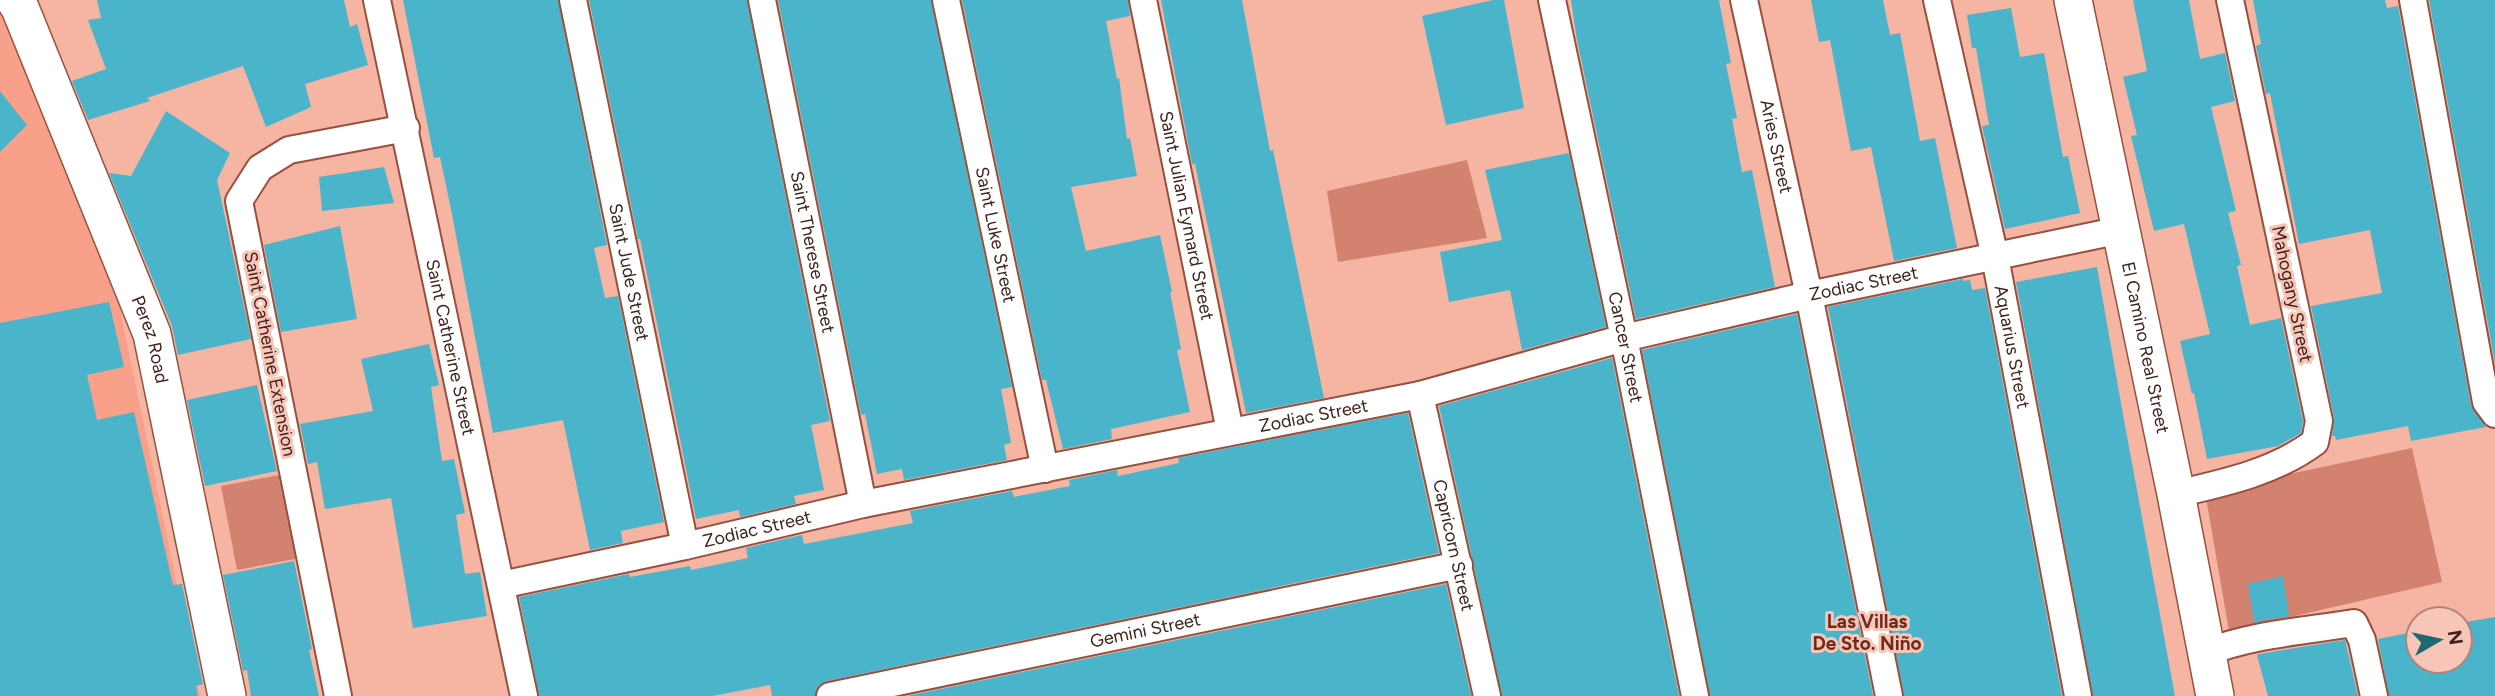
<svg xmlns="http://www.w3.org/2000/svg" width="2495" height="696" font-family="Figtree,sans-serif">
<style>
.built{fill:#f9a08a}
.green{fill:#d3826f}
.building{fill:#4ab4cb}
.lines{fill:none;stroke-linecap:round;stroke-linejoin:round}
.street-casing{stroke:#98503e;stroke-width:30}
.secondary-casing{stroke:#98503e;stroke-width:40}
.street{stroke:#fff;stroke-width:26}
.secondary{stroke:#fff;stroke-width:37}
.labels{text-anchor:middle;stroke-width:6;stroke-linejoin:round;paint-order:stroke}
.street-label{font-size:18px;fill:#41221a;stroke:#f8c6b9}
.neighbourhood-label{font-size:19px;font-weight:bold;fill:#702c1b;stroke:#f8c6b9}
</style>
<rect width="100%" height="100%" fill="#f6b4a3"/>
<polygon class="built" points="0,7 64,158 118,300 200,696 0,696"/>
<g class="green">
<polygon points="1467,160 1487,238 1338,262 1327,191"/>
<polygon points="2412,448 2442,582 2229,631 2205,492"/>
<polygon points="284,474 300,558 237,570 221,486"/>
</g>
<g class="building">
<polygon points="97,0 344,0 350,27 357,24 368,65 305,84 311,107 266,127 243,66 147,98 150,101 88,120 72,81 106,69 88,20 101,18"/>
<polygon points="403,0 558,0 607,245 594,248 605,298 618,296 664,522 621,531 623,543 590,550 563,420 493,433 452,214 440,157 434,158"/>
<polygon points="589,0 747,0 830,421 811,425 824,490 794,496 796,504 740,517 739,510 696,519 640,239 638,239"/>
<polygon points="778,0 931,0 1012,387 1001,389 1011,443 1004,445 1007,460 904,480 902,469 877,474 865,414 861,415"/>
<polygon points="962,0 1128,0 1130,16 1106,21 1117,79 1119,78 1127,139 1130,138 1137,176 1071,187 1086,251 1160,235 1172,292 1170,292 1181,349 1177,350 1190,412 1111,429 1112,439 1063,449 1046,380 1042,380"/>
<polygon points="1161,0 1242,0 1270,151 1273,150 1324,398 1246,413 1195,164 1192,164"/>
<polygon points="1493,0 1504,0 1524,108 1446,125 1422,16"/>
<polygon points="1571,0 1719,0 1731,63 1726,64 1737,118 1732,119 1742,172 1752,170 1775,287 1636,319 1577,40"/>
<polygon points="1811,0 1883,0 1890,35 1900,33 1920,141 1935,138 1957,248 1894,261 1871,147 1851,151 1830,40 1819,42"/>
<polygon points="2133,0 2189,0 2200,59 2225,53 2235,101 2211,107 2236,211 2228,213 2241,265 2237,266 2250,325 2281,318 2303,421 2301,433 2278,446 2207,459 2194,393 2192,394 2180,341 2210,334 2184,224 2154,231 2131,136 2137,135 2123,77 2147,71"/>
<polygon points="2253,0 2385,0 2387,8 2398,6 2471,405 2486,427 2411,441 2408,426 2336,440 2335,436 2332,436 2334,418 2311,306 2382,293 2370,230 2299,244 2270,93 2266,94 2256,46 2261,44"/>
<polygon points="2429,0 2495,0 2495,363"/>
<polygon points="2011,8 2020,57 2044,53 2063,157 2068,156 2080,213 2005,229 1982,126 1989,125 1976,48 1972,48 1967,15"/>
<polygon points="0,91 27,125 0,152"/>
<polygon points="166,111 230,153 217,180 251,339 178,355 172,326 109,173 131,176"/>
<polygon points="1569,153 1606,327 1522,350 1510,290 1449,302 1440,252 1502,240 1485,170"/>
<polygon points="384,167 394,203 322,211 319,177"/>
<polygon points="340,226 357,319 281,332 264,245"/>
<polygon points="2097,267 2122,409 2175,696 2093,696 2016,282"/>
<polygon points="1963,279 1963,281 1970,280 1972,290 1985,288 2062,696 1904,696 1828,307"/>
<polygon points="109,302 124,367 87,375 97,420 134,412 173,585 182,584 203,684 196,686 198,696 0,696 0,323"/>
<polygon points="1797,314 1873,696 1710,696 1642,350"/>
<polygon points="429,344 439,385 431,387 442,461 454,459 465,513 456,515 465,574 480,572 487,616 413,628 391,498 325,509 317,462 308,464 300,424 373,411 361,359"/>
<polygon points="1612,358 1679,696 1502,696 1439,406"/>
<polygon points="257,385 277,471 205,486 187,400"/>
<polygon points="1408,413 1439,553 827,681 819,685 815,696 772,696 770,685 712,696 539,696 519,597 629,574 630,577 690,566 691,570 748,558 746,548 802,535 804,544 913,523 910,511 1012,491 1014,497 1070,486 1069,480 1117,470 1118,476 1179,463 1178,458"/>
<polygon points="294,561 312,649 309,650 319,696 251,696 247,670 243,671 223,575"/>
<polygon points="2283,576 2289,616 2254,622 2248,584"/>
<polygon points="1446,584 1471,696 907,696"/>
<polygon points="2495,617 2495,696 2389,696 2378,639 2418,631 2418,661 2460,661 2460,623"/>
<polygon points="2345,640 2358,696 2268,696 2257,655 2259,654"/>
</g>
<g class="lines">
<g class="street-casing">
<g id="street">
<path id="s1" d="M377 0 524 696"/>
<path id="s2" d="M573 0 685 546"/>
<path id="s3" d="M762 0 863 504"/>
<path id="s4" d="M946 0 1045 469"/>
<path id="s5" d="M1143 0 1230 431"/>
<path id="s6" d="M1552 0 1624 338 1695 696"/>
<path id="s7" d="M1744 0 1809 295 1889 696"/>
<path id="s8" d="M1937 0 1995 257 2078 696"/>
<polyline points="2413,0 2486,402 2495,414"/>
<path id="s9" d="M1420 395 1487 696"/>
<path d="M2176 494C2224 483 2275 472 2315 442L2319 421 2230 0"/>
<path id="s10" d="M501 585 685 546 863 504 1420 395 1624 338 1809 295 2121 230"/>
<path d="M2205 653C2252 634 2305 631 2354 623L2362 640 2374 696"/>
<polyline points="338,696 239,201 260,168 289,150 406,128"/>
<path id="s11" d="M830 696 1459 565"/>
</g>
</g>
<g class="secondary-casing">
<g id="secondary">
<path id="s12" d="M15 0 20 8 152 334 227 696"/>
<path id="s13" d="M2073 0 2176 494 2215 696"/>
</g>
</g>
<use href="#street" class="street"/>
<use href="#secondary" class="secondary"/>
</g>
<g class="labels">
<g class="street-label">
<text dy="6" stroke="none"><textPath href="#s7" startOffset="150">Aries Street</textPath></text>
<text dy="6" stroke="none"><textPath href="#s5" startOffset="220">Saint Julian Eymard Street</textPath></text>
<text dy="6" stroke="none"><textPath href="#s4" startOffset="240">Saint Luke Street</textPath></text>
<text dy="6" stroke="none"><textPath href="#s3" startOffset="257">Saint Therese Street</textPath></text>
<text dy="6" stroke="none"><textPath href="#s2" startOffset="278">Saint Jude Street</textPath></text>
<text dy="6" stroke="none"><textPath href="#s10" startOffset="1396">Zodiac Street</textPath></text>
<text transform="translate(2292 294) rotate(78)" y="6">Mahogany Street</text>
<text dy="6" stroke="none"><textPath href="#s12" startOffset="366">Perez Road</textPath></text>
<text dy="6" stroke="none"><textPath href="#s8" startOffset="355">Aquarius Street</textPath></text>
<text dy="6" stroke="none"><textPath href="#s1" startOffset="355">Saint Catherine Street</textPath></text>
<text dy="6" stroke="none"><textPath href="#s6" startOffset="355">Cancer Street</textPath></text>
<text dy="6" stroke="none"><textPath href="#s13" startOffset="355">El Camino Real Street</textPath></text>
<text transform="translate(270 354) rotate(79)" y="6">Saint Catherine Extension</text>
<text dy="6" stroke="none"><textPath href="#s10" startOffset="830">Zodiac Street</textPath></text>
<text dy="6" stroke="none"><textPath href="#s10" startOffset="262">Zodiac Street</textPath></text>
<text dy="6" stroke="none"><textPath href="#s9" startOffset="154">Capricorn Street</textPath></text>
<text dy="6" stroke="none"><textPath href="#s11" startOffset="322">Gemini Street</textPath></text>
</g>
<g class="neighbourhood-label">
<text x="1867" y="628">Las Villas<tspan x="1867" dy="22">De Sto. Niño</tspan></text>
</g>
</g>
<g transform="translate(2439 640) rotate(81)"><circle r="33" fill="#f8c6b9" stroke="#af8479" stroke-width="2"/>
<path d="M0-5L12 26L0 18L-12 26Z" fill="#206776"/>
<text y="-10" font-size="19" font-weight="bold" text-anchor="middle" fill="#41221a">N</text>
</g>
</svg>
